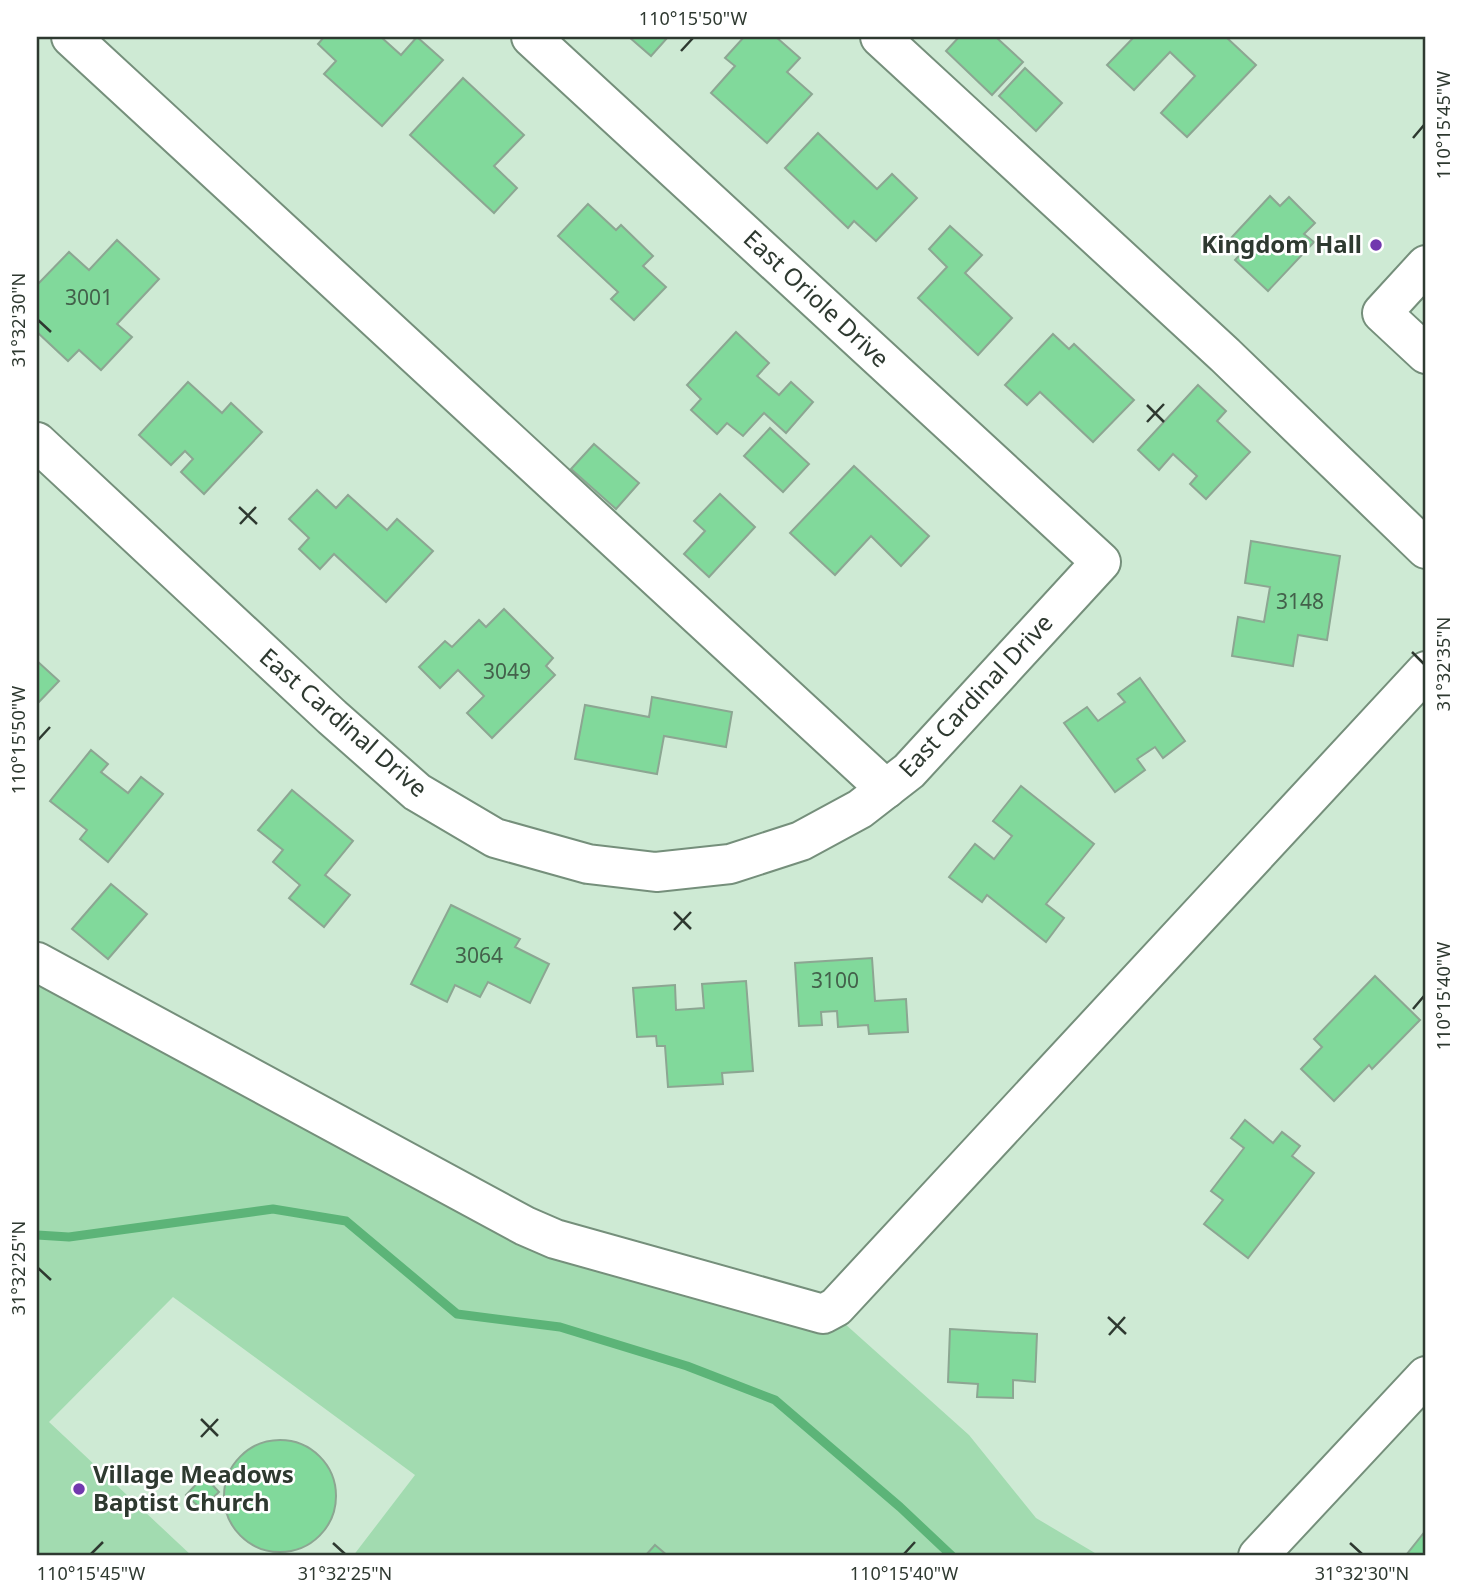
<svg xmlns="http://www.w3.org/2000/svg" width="1463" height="1593" font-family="'Noto Sans',sans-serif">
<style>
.green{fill:#a2dbb0}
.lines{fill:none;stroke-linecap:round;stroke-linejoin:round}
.stream{stroke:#5cb478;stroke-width:9}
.building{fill:#81d99b;stroke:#8ca692;stroke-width:2}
.minor-casing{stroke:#758f7b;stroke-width:42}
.minor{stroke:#fff;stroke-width:38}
.ticks{fill:none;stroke:#2e3930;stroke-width:2.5}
.poi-dot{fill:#7138ae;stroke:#fff;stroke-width:2.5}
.labels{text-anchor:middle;stroke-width:5;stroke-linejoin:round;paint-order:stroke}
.number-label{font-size:21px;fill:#43614b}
.poi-label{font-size:24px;font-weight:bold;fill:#2e3930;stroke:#fff;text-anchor:end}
.street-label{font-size:24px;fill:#2e3930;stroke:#fff}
.neatline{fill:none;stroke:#2e3930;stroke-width:2.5}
.ticks-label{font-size:18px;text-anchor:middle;fill:#2e3930}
</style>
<rect width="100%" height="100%" fill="#ceead4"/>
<polygon class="green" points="37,949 547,1219 825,1306 969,1435 1036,1518 1100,1556 353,1556 415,1475 173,1297 49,1422 192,1556 37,1556"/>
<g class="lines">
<polyline class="stream" points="37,1235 69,1237 273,1209 346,1221 457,1314 560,1327 687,1366 775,1400 900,1507 952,1556"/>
</g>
<g class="building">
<polygon points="324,37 381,37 401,55 417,37 443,60 382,126 324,74 336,61 318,44"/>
<polygon points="629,37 668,37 651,56"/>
<polygon points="744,37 776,37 800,58 787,72 812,94 767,143 711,93 735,66 725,58"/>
<polygon points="959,37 1000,37 998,39 1023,62 992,95 946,51"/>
<polygon points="1134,37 1226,37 1256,65 1187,137 1161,113 1195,76 1170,52 1134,90 1107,65"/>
<polygon points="1025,68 1062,103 1036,131 999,96"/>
<polygon points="463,78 524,135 494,166 517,188 494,213 410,135"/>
<polygon points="818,133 877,189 892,174 917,198 876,241 854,221 848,228 785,168"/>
<polygon points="1270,196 1280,206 1289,197 1315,223 1304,234 1314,242 1268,291 1235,260 1245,249 1232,237"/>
<polygon points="588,204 616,230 621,225 653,256 643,266 666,287 634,320 611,299 618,292 558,236"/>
<polygon points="950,226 982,255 965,273 1012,318 978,355 918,298 947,267 929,249"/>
<polygon points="117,240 159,279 117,324 132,337 101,370 79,350 68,361 37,332 37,285 69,252 89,270"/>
<polygon points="736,332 769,363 757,376 779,395 791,382 813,402 786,433 764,413 743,436 727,423 717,434 691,410 701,399 687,385"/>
<polygon points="1053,334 1069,349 1074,344 1134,400 1093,442 1040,392 1027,405 1005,385"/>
<polygon points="188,382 222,413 231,403 262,432 204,494 181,472 193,459 185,451 171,465 139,435"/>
<polygon points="1198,385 1226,411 1217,421 1250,452 1206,499 1190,484 1197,476 1173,454 1159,470 1138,450"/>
<polygon points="770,428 809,464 783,492 744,456"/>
<polygon points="594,444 639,483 616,509 571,469"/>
<polygon points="854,466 929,536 901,566 871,536 835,575 790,533"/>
<polygon points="317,490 336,508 348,495 387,530 397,519 433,551 386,602 334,554 320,569 299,549 309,538 289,519"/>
<polygon points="720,494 755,527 709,577 684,554 705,531 694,521"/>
<polygon points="1251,541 1340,556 1327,640 1298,635 1293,666 1232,656 1238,617 1264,622 1270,587 1245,583"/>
<polygon points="504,609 553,658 546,666 555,675 492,738 467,713 484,696 458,670 440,688 419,667 445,641 452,647 479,620 486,627"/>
<polygon points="37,661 59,681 37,704"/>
<polygon points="1140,678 1185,741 1163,758 1155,747 1137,759 1145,770 1115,792 1064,723 1087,707 1098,721 1125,702 1118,694"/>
<polygon points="652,697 732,712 726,747 664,736 657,774 575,759 585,705 649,717"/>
<polygon points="91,750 108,764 101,772 128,793 141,777 163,794 108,862 80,839 87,830 50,801"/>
<polygon points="1021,786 1094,844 1046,904 1064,918 1046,942 987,895 982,902 949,877 975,844 994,859 1012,836 993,821"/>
<polygon points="292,790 353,841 325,875 350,895 324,927 289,898 300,885 273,862 283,850 258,830"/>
<polygon points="111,884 147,914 108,959 72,929"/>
<polygon points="451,905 520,939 515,947 549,964 530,1003 488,982 480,997 455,985 447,1002 411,984"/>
<polygon points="872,958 875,1001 906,999 908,1032 869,1034 868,1025 838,1027 837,1011 821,1012 822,1025 799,1026 795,963"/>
<polygon points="1375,976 1420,1020 1372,1069 1369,1065 1334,1101 1301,1069 1322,1047 1314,1039"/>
<polygon points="746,981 753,1071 722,1073 723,1084 668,1087 665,1046 657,1046 656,1036 637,1037 633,988 675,985 676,1010 704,1008 702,984"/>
<polygon points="1245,1120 1273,1143 1282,1132 1300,1146 1292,1156 1314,1173 1248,1258 1204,1224 1223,1200 1211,1191 1244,1148 1231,1138"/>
<polygon points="950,1329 1037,1334 1035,1382 1013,1380 1013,1398 977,1397 978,1384 948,1382"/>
<circle cx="280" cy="1496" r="56"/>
<polygon points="204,1476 219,1492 201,1509 186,1495"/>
<polygon points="1426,1530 1426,1556 1409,1556 1407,1554"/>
<polygon points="655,1545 668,1556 645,1556"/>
</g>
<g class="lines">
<g class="minor-casing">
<g id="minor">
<polyline points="71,37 886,789"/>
<polyline points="880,37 1225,355 1426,549"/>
<polyline points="1426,265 1382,313 1426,354"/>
<polyline points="37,442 332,717 417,792 495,838 588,864 656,872 730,864 801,841 860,809 909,771 1101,562 531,37"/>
<polyline points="37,962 525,1226 555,1239 823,1314 836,1307 1426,671"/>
<polyline points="1258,1556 1426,1376"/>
</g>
</g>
<use href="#minor" class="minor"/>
</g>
<path class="ticks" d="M681 51 693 38M1413 138 1424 125M38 320 51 332M1147 405 1164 422M1147 422 1164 404M239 507 257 524M240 524 256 507M1412 652 1424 664M38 740 50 727M674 912 691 929M674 930 691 912M1413 1009 1424 996M38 1268 51 1280M1108 1317 1126 1334M1109 1335 1125 1317M201 1419 218 1436M201 1437 218 1419M333 1543 345 1554M1350 1543 1362 1554M91 1554 103 1542M904 1554 915 1542"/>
<g class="poi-dot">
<circle cx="1376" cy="245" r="7"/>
<circle cx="79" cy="1489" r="7"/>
</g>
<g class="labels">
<g class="number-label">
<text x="89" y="305">3001</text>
<text x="1300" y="609">3148</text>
<text x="507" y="679">3049</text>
<text x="479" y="963">3064</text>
<text x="835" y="988">3100</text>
</g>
<g class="poi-label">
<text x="1362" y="253">Kingdom Hall</text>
<text x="93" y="1483" text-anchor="start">Village Meadows<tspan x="93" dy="28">Baptist Church</tspan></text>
</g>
<g class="street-label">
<text transform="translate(816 299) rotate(43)" y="8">East Oriole Drive</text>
<text transform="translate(976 696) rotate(-47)" y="8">East Cardinal Drive</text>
<text transform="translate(343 723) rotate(41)" y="8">East Cardinal Drive</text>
</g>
</g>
<rect width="1463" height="1593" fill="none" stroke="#ffffff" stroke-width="77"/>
<rect x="38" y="38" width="1386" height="1516" class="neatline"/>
<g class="ticks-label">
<text x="693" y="25">110°15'50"W</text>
<text transform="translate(1444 125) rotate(-90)" y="6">110°15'45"W</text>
<text transform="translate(19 320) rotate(-90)" y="6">31°32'30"N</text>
<text transform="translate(1444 664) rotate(-90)" y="6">31°32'35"N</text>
<text transform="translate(19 740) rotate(-90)" y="6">110°15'50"W</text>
<text transform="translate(1444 996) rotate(-90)" y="6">110°15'40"W</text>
<text transform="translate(19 1268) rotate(-90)" y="6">31°32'25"N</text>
<text x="91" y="1580">110°15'45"W</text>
<text x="345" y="1580">31°32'25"N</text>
<text x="904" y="1580">110°15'40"W</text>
<text x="1362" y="1580">31°32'30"N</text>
</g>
</svg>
